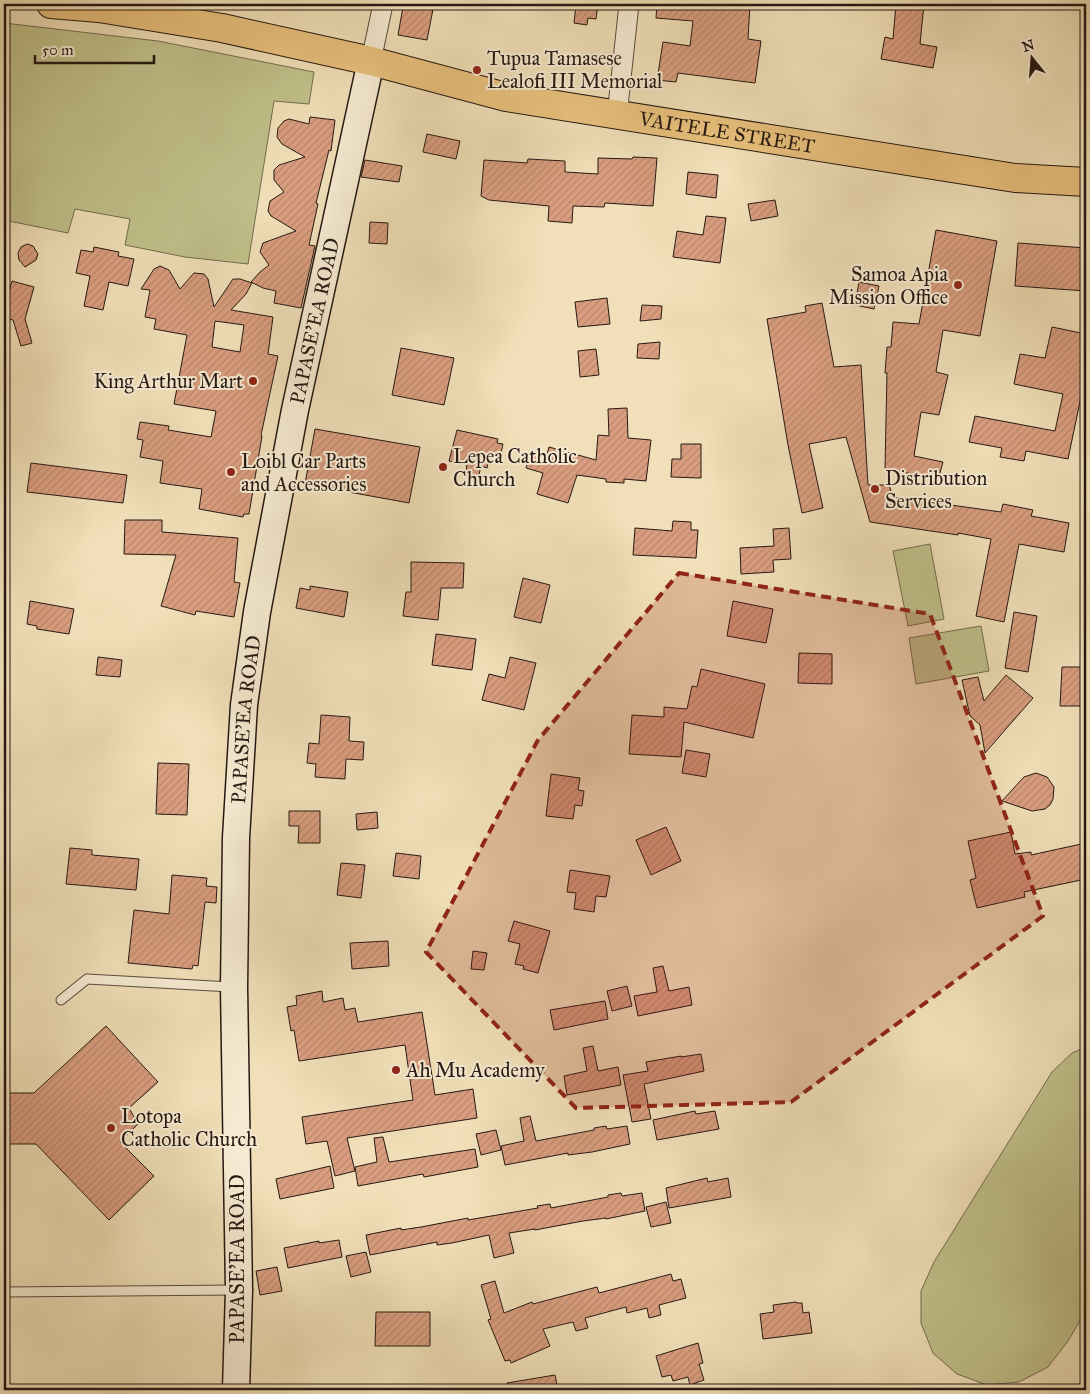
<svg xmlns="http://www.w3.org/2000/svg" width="1090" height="1394" font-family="'IM FELL Great Primer',serif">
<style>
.grass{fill:#c0c08a;stroke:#736c4e}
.building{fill:url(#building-hatch);stroke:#261812;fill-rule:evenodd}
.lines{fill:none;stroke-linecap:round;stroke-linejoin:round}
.lane-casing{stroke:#584a3c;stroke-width:11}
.street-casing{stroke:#584a3c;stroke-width:21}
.secondary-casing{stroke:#261812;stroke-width:29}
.primary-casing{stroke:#261812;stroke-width:30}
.lane{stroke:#f5ead1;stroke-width:9}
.street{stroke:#f5ead1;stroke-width:19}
.secondary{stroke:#f5ead1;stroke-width:26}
.primary{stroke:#e8c07c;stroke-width:28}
.marked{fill:#8f2418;fill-opacity:0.2;stroke:#8f2418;stroke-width:4;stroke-dasharray:10 6;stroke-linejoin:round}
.poi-dot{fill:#8f2418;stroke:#f5ead1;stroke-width:2}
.labels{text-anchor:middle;stroke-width:4;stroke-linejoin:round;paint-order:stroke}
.poi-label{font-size:20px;fill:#261812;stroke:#f5ead1;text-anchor:start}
.street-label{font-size:20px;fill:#261812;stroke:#f5ead1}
</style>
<defs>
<pattern id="building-hatch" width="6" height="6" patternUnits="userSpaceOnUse" patternTransform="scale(1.25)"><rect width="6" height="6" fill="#d99e7f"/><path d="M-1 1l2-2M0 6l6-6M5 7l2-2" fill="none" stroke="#ba876d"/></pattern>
</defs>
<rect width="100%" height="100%" fill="#f0dfb8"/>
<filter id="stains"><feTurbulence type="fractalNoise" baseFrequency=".004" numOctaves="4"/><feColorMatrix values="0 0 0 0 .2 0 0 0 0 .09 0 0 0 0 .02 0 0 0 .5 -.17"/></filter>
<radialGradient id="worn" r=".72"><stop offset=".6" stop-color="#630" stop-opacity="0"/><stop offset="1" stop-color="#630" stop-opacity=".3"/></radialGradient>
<g class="grass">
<polygon points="4,23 158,41 314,72 309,104 274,101 248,264 185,257 125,245 130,219 75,209 68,233 4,220"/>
<polygon points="930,544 944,619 908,626 893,551"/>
<polygon points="981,626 989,671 916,684 909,638"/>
<polygon points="1086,1047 1086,1311 1068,1341 1048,1367 1019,1382 987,1385 957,1374 933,1353 921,1323 921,1291 934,1262 1052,1072 1072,1053"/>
</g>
<g class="building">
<polygon points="412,4 434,4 427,40 398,35 403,7 411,9"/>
<polygon points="576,4 598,4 596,19 588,18 587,25 574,23"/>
<polygon points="657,4 750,4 748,39 761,41 755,83 678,73 676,82 657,80 663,42 690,46 693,21 656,18"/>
<polygon points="896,4 924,4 920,44 937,47 933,68 881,59 885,37 893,39"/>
<polygon points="310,117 335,120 331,151 329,150 316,203 318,204 309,245 315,246 301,308 274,303 276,291 263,288 251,282 260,272 269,265 260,252 263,243 296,231 271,216 268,211 270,201 284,192 274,180 274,170 279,165 305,157 282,144 277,137 278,128 284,121 289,119 309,124"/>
<polygon points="427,134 460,141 456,159 423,152"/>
<polygon points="633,157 657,158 653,206 605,203 604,207 573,206 572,223 548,221 549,206 489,200 481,196 484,160 527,163 528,159 565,161 565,172 598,174 598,158 632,159"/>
<polygon points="365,160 402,166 399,182 361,177"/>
<polygon points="688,172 718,175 716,198 686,194"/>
<polygon points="775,200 778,216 751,221 748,204"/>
<polygon points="706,216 726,218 720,263 673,257 677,231 703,235"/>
<polygon points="370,222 388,223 387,244 369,243"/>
<polygon points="936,230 997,241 980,336 943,330 936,372 948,375 939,415 921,412 914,456 943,462 938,480 885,468 887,373 885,373 887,347 891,347 893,322 919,324"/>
<polygon points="1018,243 1086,248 1086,291 1015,286"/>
<polygon points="27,244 33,246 38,254 36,260 25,267 19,260 18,253 21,247"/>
<polygon points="94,247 119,252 118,256 134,259 128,286 109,282 103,310 84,306 90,276 76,273 81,250 93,252"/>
<path d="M160 266 169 270 180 289 194 273 204 274 208 279 214 307 233 279H240L252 283 246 294 231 310 273 317 268 354 278 356 261 435 262 436 249 514H244L243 517 199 509 202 489 160 483 163 461 140 457 143 440 137 439 140 422 169 426 168 430 211 437 216 411 174 404 187 335 154 329 156 319 145 317 150 290 141 289 154 269ZM215 321 244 325 240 352 212 347Z"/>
<polygon points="12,281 34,287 25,319 32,343 21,346 13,320 4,318 4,310"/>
<polygon points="859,282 879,286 874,309 855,305"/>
<polygon points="607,298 610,324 578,327 575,302"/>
<polygon points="822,303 834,367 861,365 868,485 889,485 893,497 1001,512 1003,504 1033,510 1031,516 1069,523 1064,552 1019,544 1004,622 976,616 991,539 958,533 958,535 870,522 846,437 809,444 823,508 802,513 788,445 767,319 806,312 805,306"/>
<polygon points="642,305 662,306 661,319 640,321"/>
<polygon points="1052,327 1086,334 1086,373 1068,459 1026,451 1024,461 1000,457 1002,448 969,442 975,416 1055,431 1063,394 1014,384 1020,354 1045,358"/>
<polygon points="660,342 659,359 637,358 638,344"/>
<polygon points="401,348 454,358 444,405 392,395"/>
<polygon points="596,349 599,375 580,377 578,351"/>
<polygon points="627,408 628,438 651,440 646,481 624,479 624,483 606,482 606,479 577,475 568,503 537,494 543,473 526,468 531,450 547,454 549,447 596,460 598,435 609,436 608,409"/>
<polygon points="315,429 420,447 409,503 305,484"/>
<polygon points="457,430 498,439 497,443 503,444 500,458 490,456 487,468 481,466 478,479 465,476 467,465 449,461"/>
<polygon points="681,444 701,444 701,478 671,477 672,459 681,459"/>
<polygon points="31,463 127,475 123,503 27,492"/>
<polygon points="125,520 162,520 162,532 238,538 234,582 240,583 234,617 196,611 195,615 161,606 176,555 124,554"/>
<polygon points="673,521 691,522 691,530 698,530 696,558 633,555 635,528 672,531"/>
<polygon points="789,528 791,559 773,560 774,572 741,574 740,548 774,546 773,529"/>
<polygon points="411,562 464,563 463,588 441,588 438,620 403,616 406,592 411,592"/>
<polygon points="523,578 550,585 541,623 514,617"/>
<polygon points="310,586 348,592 344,617 296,608 300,588 310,590"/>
<polygon points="30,601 74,609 69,634 37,629 37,626 27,624"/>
<polygon points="733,601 773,609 766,643 727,636"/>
<polygon points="1014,612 1037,616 1028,672 1005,668"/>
<polygon points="436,634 476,639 472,670 432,665"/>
<polygon points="799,653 832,654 832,684 798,683"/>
<polygon points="98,657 122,660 120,677 96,675"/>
<polygon points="510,657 536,663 524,710 482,700 489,674 505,678"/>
<polygon points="1062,667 1086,667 1086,706 1060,706"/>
<polygon points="701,669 765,684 753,738 684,722 681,757 629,754 632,715 664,717 664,707 687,709 692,686 697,687"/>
<polygon points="1006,675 1033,698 985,753 980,725 970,716 962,680 978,677 984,701"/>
<polygon points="321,715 350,717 349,741 364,742 363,760 346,759 345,779 315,777 316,764 307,763 309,743 319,744"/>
<polygon points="686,750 710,754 706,777 682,773"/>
<polygon points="158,763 189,764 187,815 156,814"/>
<polygon points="1036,773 1047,777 1054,787 1053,799 1050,805 1045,809 1032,811 1002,801 1024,777"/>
<polygon points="551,774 580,778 578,790 584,791 582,806 575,805 573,819 546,816"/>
<polygon points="289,811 320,811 320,843 298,843 299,826 289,826"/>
<polygon points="377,812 378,828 357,830 356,814"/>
<polygon points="666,827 681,861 651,875 636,840"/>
<polygon points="1011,832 1015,854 1031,852 1031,855 1086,843 1086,879 1024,892 1025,897 977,908 970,880 976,878 968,841"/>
<polygon points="70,848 92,850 92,855 139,859 136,890 66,884"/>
<polygon points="396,853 421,856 419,879 393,876"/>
<polygon points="341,863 365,865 361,898 337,895"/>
<polygon points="570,870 610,876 606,897 596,896 594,912 574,909 576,893 567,892"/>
<polygon points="172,875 207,878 206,886 217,887 216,903 205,902 198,966 193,965 192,969 128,963 134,910 169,914"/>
<polygon points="514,921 550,931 538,973 523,969 524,966 515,964 520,944 508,941"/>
<polygon points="388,941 389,966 352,969 350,943"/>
<polygon points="473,951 487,953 484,970 471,969"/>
<polygon points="663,966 669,991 689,987 692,1005 638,1016 634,996 657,992 653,968"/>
<polygon points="627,986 632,1006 612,1011 607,991"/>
<polygon points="322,991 323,1002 343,998 345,1010 355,1008 358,1022 422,1012 435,1095 473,1089 477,1118 347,1138 355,1171 335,1176 327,1141 306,1144 302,1117 413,1100 405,1045 299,1061 294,1030 291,1031 287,1007 297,1005 296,996"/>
<polygon points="605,1001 608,1019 554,1030 550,1010"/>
<polygon points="106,1026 158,1082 129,1108 138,1124 120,1142 154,1176 109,1220 36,1144 4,1144 4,1093 34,1093"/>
<polygon points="593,1046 598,1071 618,1067 621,1085 567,1095 564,1076 587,1071 583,1048"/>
<polygon points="701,1054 704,1071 644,1084 651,1119 632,1122 623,1075 648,1071 646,1062 681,1056 681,1057"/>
<polygon points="695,1111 696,1114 715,1111 719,1129 657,1140 653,1120"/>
<polygon points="530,1116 536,1141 594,1130 594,1128 606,1126 607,1129 627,1126 630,1144 592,1152 568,1155 568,1153 505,1165 501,1146 524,1141 520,1118"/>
<polygon points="496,1130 501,1150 481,1155 476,1134"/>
<polygon points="383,1137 389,1162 475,1149 478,1167 424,1177 423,1174 358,1186 355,1167 377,1162 374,1138"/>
<polygon points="330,1166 334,1188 280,1199 276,1179"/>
<polygon points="707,1178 708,1182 728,1178 731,1197 669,1208 666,1188"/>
<polygon points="621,1193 622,1196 642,1193 645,1211 606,1219 606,1218 583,1221 535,1230 535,1229 509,1233 514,1253 494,1258 489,1235 452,1243 437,1245 437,1242 370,1255 366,1235 401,1228 401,1230 421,1227 468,1218 468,1220 538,1208 537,1206 550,1204 551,1208 608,1197 608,1195"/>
<polygon points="666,1202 671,1223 651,1227 646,1207"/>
<polygon points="339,1240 342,1257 288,1268 284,1248 319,1241 319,1243"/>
<polygon points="366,1252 371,1272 351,1277 346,1256"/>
<polygon points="277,1267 282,1291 260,1295 256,1271"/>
<polygon points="671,1274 673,1281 681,1279 686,1298 659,1305 661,1315 649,1318 647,1308 627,1313 626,1307 585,1318 588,1328 576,1331 573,1322 543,1329 550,1346 511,1363 510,1360 505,1361 488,1320 491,1319 481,1285 495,1281 504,1313 532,1302 533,1304 597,1287 599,1293"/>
<polygon points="796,1302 797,1303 802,1303 803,1313 809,1312 812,1333 763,1339 760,1314 774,1312 773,1305"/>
<polygon points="376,1312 430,1312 430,1346 375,1346"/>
<polygon points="698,1343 703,1363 699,1364 704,1380 690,1385 688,1377 673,1381 671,1375 662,1377 656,1356"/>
<polygon points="555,1375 558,1390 508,1390 507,1383"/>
</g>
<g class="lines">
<g class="lane-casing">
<g id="lane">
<polyline points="61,1000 87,979 231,987"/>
<polyline points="4,1292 236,1290"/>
</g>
</g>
<g class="street-casing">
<g id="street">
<polyline points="371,61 383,4"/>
<polyline points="617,116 629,4"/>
</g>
</g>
<g class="secondary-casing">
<g id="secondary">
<path id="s1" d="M236 1390 239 1290 234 987 236 838 244 705 257 612 295 410 371 61"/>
</g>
</g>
<g class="primary-casing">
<g id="primary">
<path id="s2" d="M51 4 99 8 222 28 371 61 506 97 1015 178 1086 182"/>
</g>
</g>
<use href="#lane" class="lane"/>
<use href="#street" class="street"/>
<use href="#secondary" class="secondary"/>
<use href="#primary" class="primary"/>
</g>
<path class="marked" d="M679 573 930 614 1043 916 791 1102 576 1108 426 952 538 740Z"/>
<g class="poi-dot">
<circle cx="477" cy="70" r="5"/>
<circle cx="958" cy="285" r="5"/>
<circle cx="253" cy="381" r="5"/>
<circle cx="443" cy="467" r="5"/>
<circle cx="231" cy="472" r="5"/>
<circle cx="875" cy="489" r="5"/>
<circle cx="396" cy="1070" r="5"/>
<circle cx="111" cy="1128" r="5"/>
</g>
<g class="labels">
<g class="poi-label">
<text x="487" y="65">Tupua Tamasese<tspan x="487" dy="23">Lealofi III Memorial</tspan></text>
<text x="948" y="281" text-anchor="end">Samoa Apia<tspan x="948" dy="23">Mission Office</tspan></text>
<text x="243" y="388" text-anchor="end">King Arthur Mart</text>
<text x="453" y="463">Lepea Catholic<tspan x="453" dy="23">Church</tspan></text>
<text x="241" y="468">Loibl Car Parts<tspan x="241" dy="23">and Accessories</tspan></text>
<text x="885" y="485">Distribution<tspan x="885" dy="23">Services</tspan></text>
<text x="406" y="1077">Ah Mu Academy</text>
<text x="121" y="1123">Lotopa<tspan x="121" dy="23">Catholic Church</tspan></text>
</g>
<g class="street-label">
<text dy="7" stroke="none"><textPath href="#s2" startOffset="689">VAITELE STREET</textPath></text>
<text dy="7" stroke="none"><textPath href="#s1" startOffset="1076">PAPASE'EA ROAD</textPath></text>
<text dy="7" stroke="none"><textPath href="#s1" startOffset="671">PAPASE'EA ROAD</textPath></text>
<text transform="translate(237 1259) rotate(-90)" y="7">PAPASE'EA ROAD</text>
</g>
</g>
<rect width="1090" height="1394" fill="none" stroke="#f0dfb8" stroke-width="20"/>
<rect x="5" y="5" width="1080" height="1384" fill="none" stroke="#261812" stroke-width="2.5"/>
<rect x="10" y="10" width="1070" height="1374" fill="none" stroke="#261812"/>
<g transform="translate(1032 58) rotate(343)" stroke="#f5ead1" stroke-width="4" paint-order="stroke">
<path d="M0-4L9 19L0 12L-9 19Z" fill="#261812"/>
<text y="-8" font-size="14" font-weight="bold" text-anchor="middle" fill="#261812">N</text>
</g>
<path d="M35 55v8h119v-8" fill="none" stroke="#261812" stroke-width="2.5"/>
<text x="42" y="55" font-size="15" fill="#261812" stroke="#f5ead1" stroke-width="4" paint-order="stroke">50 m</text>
<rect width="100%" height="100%" filter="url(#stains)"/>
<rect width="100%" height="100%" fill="url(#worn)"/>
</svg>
